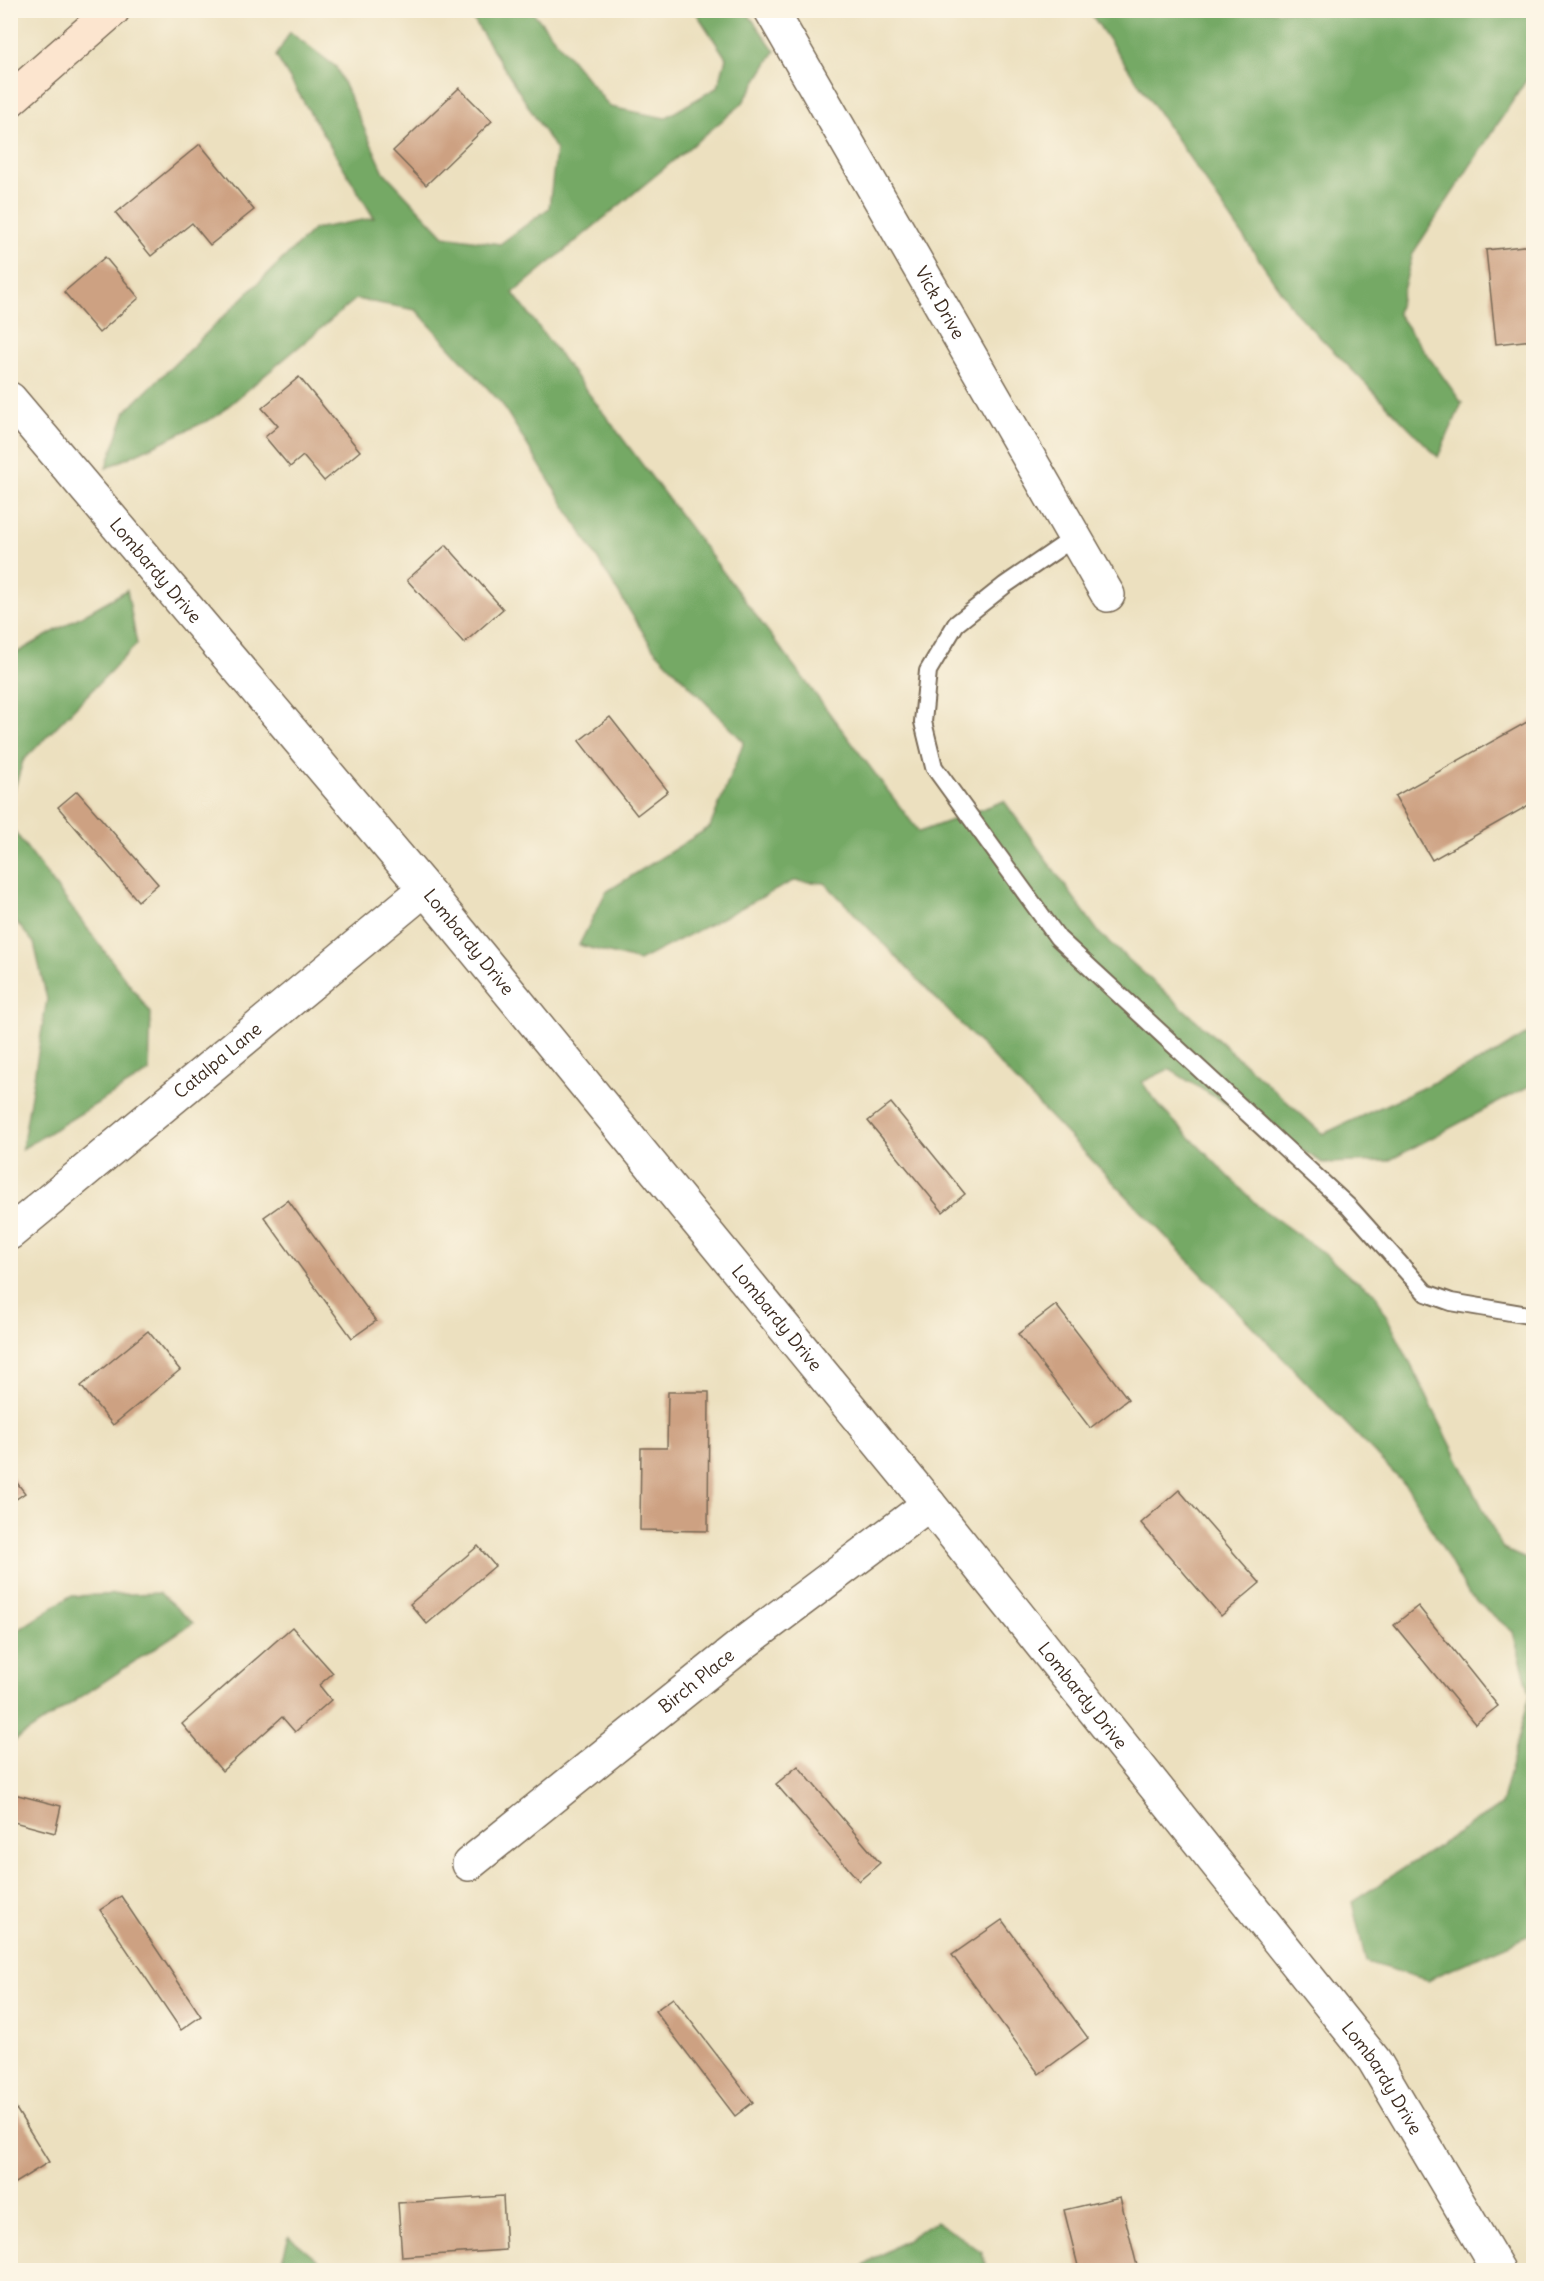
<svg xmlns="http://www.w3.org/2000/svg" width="1544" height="2281" font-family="Delius,sans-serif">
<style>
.forest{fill:#75a965;stroke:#586a42;stroke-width:1.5}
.building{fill:#cda182}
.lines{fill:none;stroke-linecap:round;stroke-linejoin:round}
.lane-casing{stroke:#796a56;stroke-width:20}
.street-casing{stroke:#796a56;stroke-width:36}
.secondary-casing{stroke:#796a56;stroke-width:36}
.lane{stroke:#fff;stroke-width:16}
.street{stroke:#fff;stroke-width:33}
.secondary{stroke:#fce5cf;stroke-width:33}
.labels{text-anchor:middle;stroke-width:6;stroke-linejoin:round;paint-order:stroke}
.street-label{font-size:18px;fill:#3b2a1e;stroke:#fcf5e5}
</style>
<rect width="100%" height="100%" fill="#fcf5e5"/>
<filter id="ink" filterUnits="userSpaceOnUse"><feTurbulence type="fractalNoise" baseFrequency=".0167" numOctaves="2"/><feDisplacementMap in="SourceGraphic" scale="12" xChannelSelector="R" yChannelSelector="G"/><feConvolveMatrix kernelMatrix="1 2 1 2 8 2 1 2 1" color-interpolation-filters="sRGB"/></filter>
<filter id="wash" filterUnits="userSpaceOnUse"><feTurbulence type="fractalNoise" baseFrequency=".008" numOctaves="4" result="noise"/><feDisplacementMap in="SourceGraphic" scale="24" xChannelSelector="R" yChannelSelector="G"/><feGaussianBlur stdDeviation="1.35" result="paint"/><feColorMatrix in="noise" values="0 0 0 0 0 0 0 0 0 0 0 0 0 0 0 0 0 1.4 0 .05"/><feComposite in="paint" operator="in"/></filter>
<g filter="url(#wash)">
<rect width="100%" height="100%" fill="#ece0bf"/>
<g class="forest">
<polygon points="468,11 532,11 610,107 665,118 718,87 726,58 695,11 746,11 775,51 742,104 513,293 919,832 1004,801 1100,934 1323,1134 1495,1054 1533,1030 1533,1084 1388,1161 1323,1163 1169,1069 1142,1082 1157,1104 1258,1206 1326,1255 1349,1276 1375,1293 1503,1549 1533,1562 1533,1934 1427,1980 1366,1962 1352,1902 1501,1805 1530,1694 1513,1632 1469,1595 1409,1489 825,883 793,881 639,961 579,945 606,892 710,827 744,742 652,647 502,404 416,310 356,299 215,417 106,468 126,411 314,229 374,218 276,56 290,32 336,67 384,172 444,236 500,244 549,208 556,150"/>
<polygon points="1089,11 1533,11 1533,70 1413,253 1397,313 1462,403 1438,457 1295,312"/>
<polygon points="127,590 137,644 23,761 11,800 11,656"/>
<polygon points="11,827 151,1013 149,1072 22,1149 47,999 34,943 11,916"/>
<polygon points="160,1593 193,1623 11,1743 11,1635 70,1596"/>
<polygon points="936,2221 982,2252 987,2270 857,2270"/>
<polygon points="289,2236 330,2270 279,2270"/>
</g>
<g id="blocks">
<g class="building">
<polygon points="459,88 492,121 426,185 393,151"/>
<polygon points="200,144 254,210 210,245 192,223 151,256 116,213"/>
<polygon points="1534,245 1534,340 1496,344 1486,250"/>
<polygon points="105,257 139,298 99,333 64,292"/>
<polygon points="299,377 360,451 324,481 303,456 290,467 265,437 278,426 262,408"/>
<polygon points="446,545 503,609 464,643 407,580"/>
<polygon points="610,717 668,791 637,815 579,741"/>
<polygon points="1534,718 1534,802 1432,860 1395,796"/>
<polygon points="77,791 158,884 138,901 58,807"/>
<polygon points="891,1103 965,1194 943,1212 868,1121"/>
<polygon points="288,1200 376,1321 352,1338 264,1217"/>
<polygon points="1056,1305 1128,1399 1090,1428 1018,1334"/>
<polygon points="148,1331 180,1370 113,1425 81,1386"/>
<polygon points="668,1392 709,1392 708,1531 640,1530 641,1448 667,1448"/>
<polygon points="10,1474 25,1493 10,1503"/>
<polygon points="1179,1490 1260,1583 1221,1616 1141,1523"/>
<polygon points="478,1546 495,1566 427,1624 410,1604"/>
<polygon points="1418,1606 1498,1706 1475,1724 1394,1625"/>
<polygon points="292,1627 333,1673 319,1685 331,1700 295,1732 282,1717 222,1771 182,1724"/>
<polygon points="798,1766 880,1863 859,1881 776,1784"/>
<polygon points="10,1793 61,1806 55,1833 10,1821"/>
<polygon points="121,1896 201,2016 181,2030 100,1910"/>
<polygon points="1002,1920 1088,2038 1039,2074 952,1955"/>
<polygon points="673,1998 753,2102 735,2116 655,2011"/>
<polygon points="10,2099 49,2162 10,2186"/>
<polygon points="503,2196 506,2250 402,2257 398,2203"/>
<polygon points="1120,2197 1138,2270 1079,2270 1064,2210"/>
</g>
</g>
</g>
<g filter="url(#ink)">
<use href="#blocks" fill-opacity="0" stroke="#796a56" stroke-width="1.5"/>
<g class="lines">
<g class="lane-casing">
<polyline id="lane" points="1075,537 1005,585 956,624 928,671 923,722 934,767 1058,938 1349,1207 1426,1293 1451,1302 1534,1316"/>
</g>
<g class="street-casing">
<g id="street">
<path id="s1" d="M771 10 1108 595"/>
<path id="s2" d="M10 399 425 889 929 1504 1374 2060 1498 2270"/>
<path id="s3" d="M10 1233 425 889"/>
<path id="s4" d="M469 1864 744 1643 929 1504"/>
</g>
</g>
<g class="secondary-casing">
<polyline id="secondary" points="10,100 113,10"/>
</g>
<use href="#lane" class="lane"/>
<use href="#street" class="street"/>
<use href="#secondary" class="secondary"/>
</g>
</g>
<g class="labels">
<g class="street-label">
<text dy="6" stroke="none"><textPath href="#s1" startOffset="338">Vick Drive</textPath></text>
<text dy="6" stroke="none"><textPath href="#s2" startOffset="225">Lombardy Drive</textPath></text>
<text dy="6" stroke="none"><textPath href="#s2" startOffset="711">Lombardy Drive</textPath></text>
<text dy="6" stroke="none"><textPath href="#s3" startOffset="270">Catalpa Lane</textPath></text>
<text dy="6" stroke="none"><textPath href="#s2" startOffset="1197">Lombardy Drive</textPath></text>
<text dy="6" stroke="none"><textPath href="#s4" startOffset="292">Birch Place</textPath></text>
<text dy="6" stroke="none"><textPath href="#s2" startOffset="1683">Lombardy Drive</textPath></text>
<text dy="6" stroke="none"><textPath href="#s2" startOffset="2169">Lombardy Drive</textPath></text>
</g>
</g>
<rect width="1544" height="2281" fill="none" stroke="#fcf5e5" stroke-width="36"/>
</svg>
